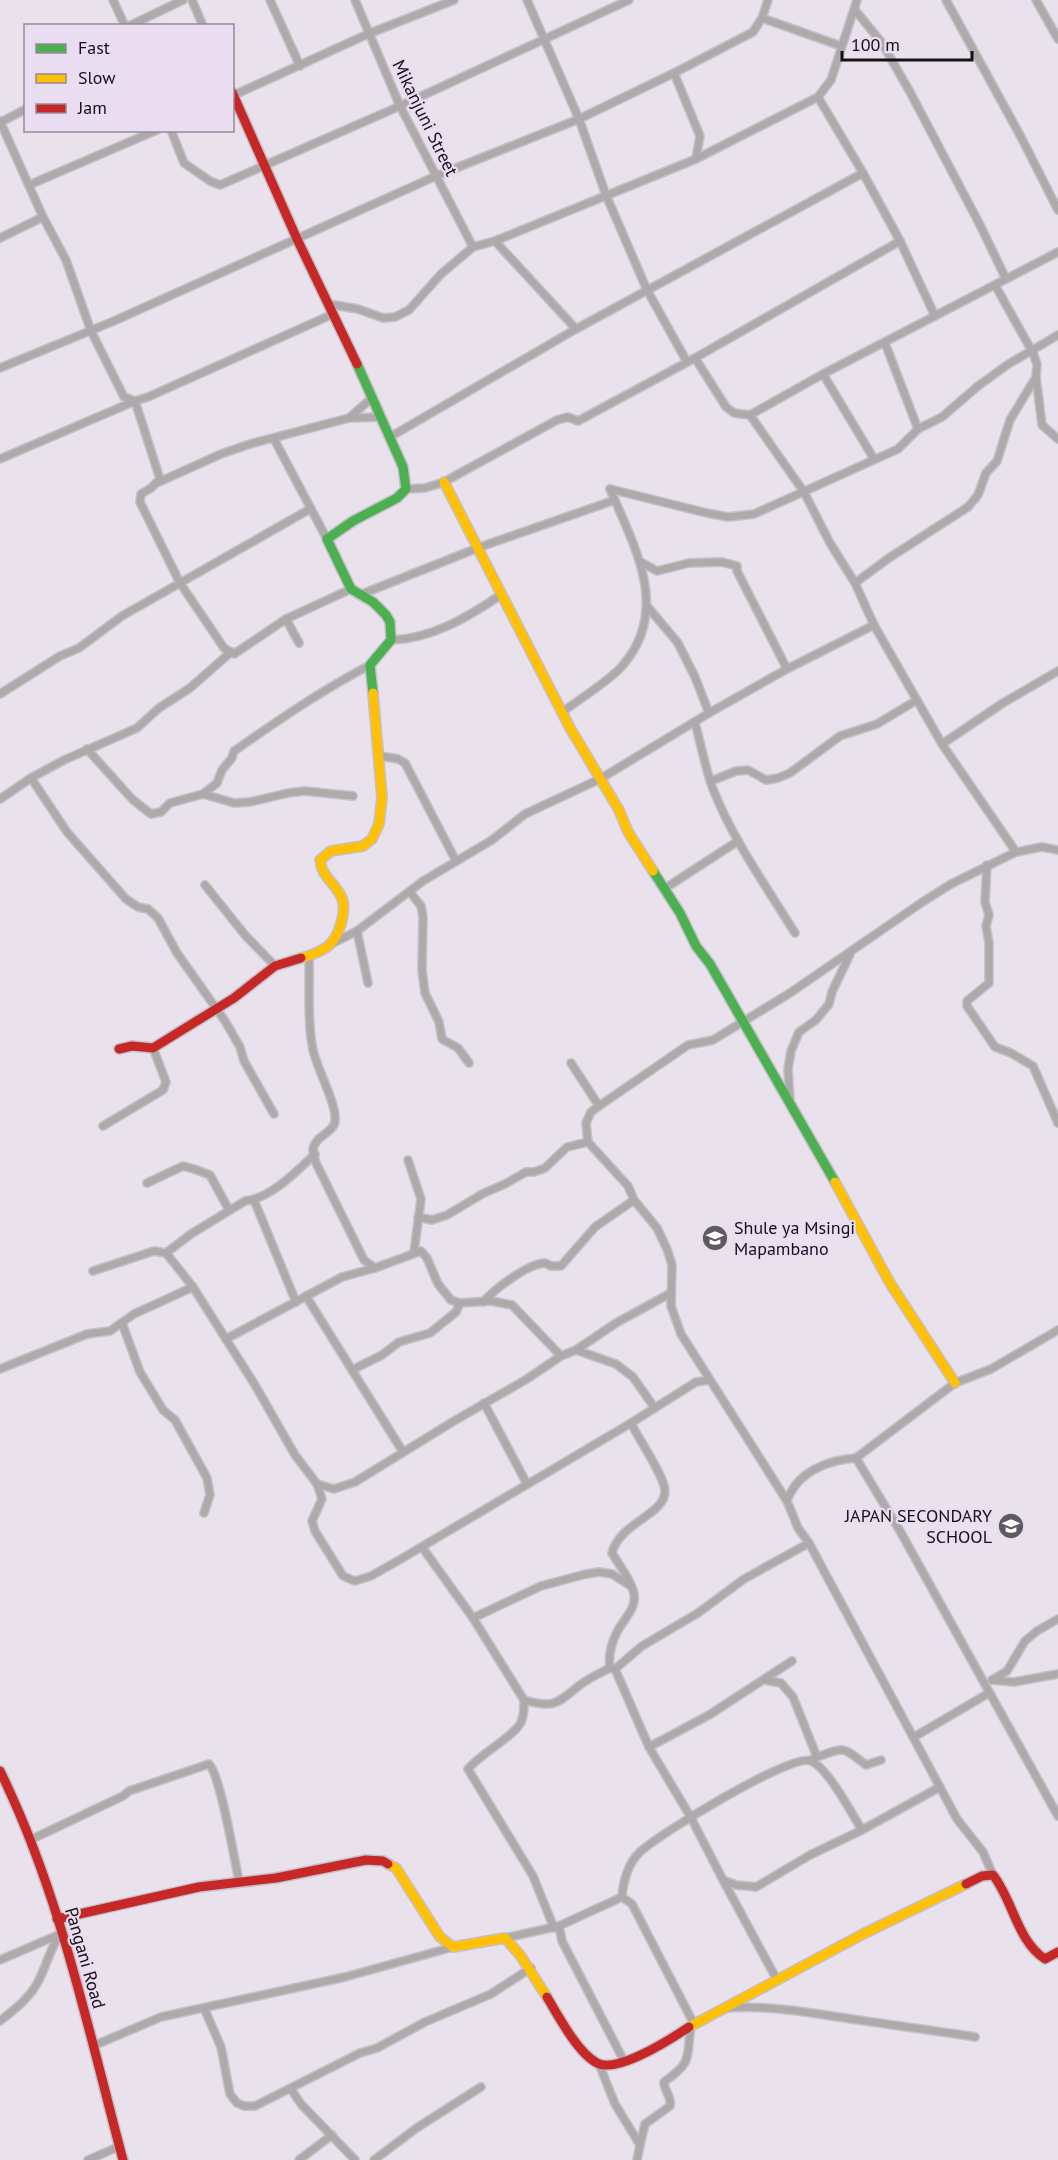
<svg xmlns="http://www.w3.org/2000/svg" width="1058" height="2160" font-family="'PT Sans',sans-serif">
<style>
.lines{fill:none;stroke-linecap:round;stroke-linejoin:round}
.street-casing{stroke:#c6c0c9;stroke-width:10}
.fast-casing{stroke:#c6c0c9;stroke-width:12}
.slow-casing{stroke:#c6c0c9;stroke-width:12}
.jam-casing{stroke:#c6c0c9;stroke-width:12}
.street{stroke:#aeaaab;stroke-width:7}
.fast{stroke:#4caf50;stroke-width:9}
.slow{stroke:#ffc107;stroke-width:9}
.jam{stroke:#c62828;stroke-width:9}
.labels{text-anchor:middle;stroke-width:4.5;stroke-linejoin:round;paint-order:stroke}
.street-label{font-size:18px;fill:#141016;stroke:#eadcf1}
.poi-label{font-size:18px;fill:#141016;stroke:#eadcf1;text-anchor:start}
</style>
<rect width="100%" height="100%" fill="#e9e1ec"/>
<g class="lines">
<g class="street-casing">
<g id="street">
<polyline points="113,0 125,26"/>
<polyline points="192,0 203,26"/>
<polyline points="270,0 300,66"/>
<polyline points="355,0 400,106 473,247"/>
<polyline points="527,0 579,119 606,195 647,290 687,362"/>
<polyline points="946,0 1021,137 1058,210"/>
<polyline points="1036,0 1058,39"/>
<polyline points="855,10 882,43 910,92 980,225 1006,279"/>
<polyline points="762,18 841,46"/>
<polyline points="129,26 183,0"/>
<polyline points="674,73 700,136 696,159"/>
<polyline points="232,96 368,34 454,0"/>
<polyline points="818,97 863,173 900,241 935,316"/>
<polyline points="0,121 43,217 66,260 91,331 124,397 135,401 148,397 333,314"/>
<polyline points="1,122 26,109"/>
<polyline points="171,130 184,163 210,181 220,185 400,106 629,0"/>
<polyline points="29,185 157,130"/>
<polyline points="0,238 43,217"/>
<polyline points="495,241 576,329"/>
<polyline points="995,285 1033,353 1037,364 1036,377 1042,425 1058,439"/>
<polyline points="328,304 358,309 383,318 395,317 409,310 441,274 473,247 495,241 696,159 818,97 831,80 857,0"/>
<polyline points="695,358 726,407 734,413 750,415 823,374 1058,252"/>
<polyline points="0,368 114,321 436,176 579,119 674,73 753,32 762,18 768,0"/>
<polyline points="823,374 874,459"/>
<polyline points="750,415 804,492 830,543 855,583 874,625 942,744 1016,852"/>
<polyline points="350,418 381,417"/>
<polyline points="918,429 942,417 978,386 1007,365 1058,335"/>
<polyline points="390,437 576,329 863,173"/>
<polyline points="274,439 327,539"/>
<polyline points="0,459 135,401 160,479 151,488 141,494 140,502 180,583 224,648 234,654 286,619 351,589"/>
<polyline points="159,482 221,454 250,444 349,418 373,397"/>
<polyline points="406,489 425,488 444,482 557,420 568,417 578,421 695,358 900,241"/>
<polyline points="610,489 707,513 728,517 754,514 898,449 918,429 885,343"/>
<polyline points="641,562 657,571 689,563 722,562 737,566 737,571 787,669"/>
<polyline points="855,583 889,558 968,507 978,495 986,473 997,461 1010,420 1036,377"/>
<polyline points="362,594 480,547 615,500"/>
<polyline points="647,606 678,643 695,677 709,713"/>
<polyline points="286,619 299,643"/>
<path d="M391 640C432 639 468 617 502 594"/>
<polyline points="0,694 60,656 79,648 122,616 310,509"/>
<path d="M561 713C578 700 611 680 623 665 671 609 634 546 610 489"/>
<path d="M695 723C701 744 705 768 713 789 733 840 766 886 795 933"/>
<polyline points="942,744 1003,703 1058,671"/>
<polyline points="87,749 133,800 151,814 161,812 170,803 203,794 234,803 250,802 288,793 305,791 353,796"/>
<polyline points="380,756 398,759 405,763 456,861"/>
<polyline points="31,778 67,832 126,899 138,907 148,909 158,918 177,953 225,1021 240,1047 244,1061 274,1114"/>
<polyline points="711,781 736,771 748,770 766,780 778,778 790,773 840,736 877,724 917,700"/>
<path d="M203 794 217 783 222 770 232 758 234 751C279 720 322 690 370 665"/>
<polyline points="0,799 31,778 64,760 137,728 159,708 190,688 231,652"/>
<polyline points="987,865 985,902 989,915 986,926 989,943 989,983 967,1001 967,1006 995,1047 1011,1053 1033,1066 1058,1123"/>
<polyline points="205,885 245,935 275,966"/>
<polyline points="664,889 738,841"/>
<polyline points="410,892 421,906 423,917 422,970 425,993 439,1022 442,1039 458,1048 469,1063"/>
<polyline points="357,931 368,983"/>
<polyline points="329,945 357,931 423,881 492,840 525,814 600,779 709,713 787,669 874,625"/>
<path d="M309 956C310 987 307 1020 313 1050 317 1069 337 1104 335 1121 334 1133 314 1136 313 1150 313 1154 315 1159 316 1163L364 1260 375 1268 421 1251 427 1258 438 1284 451 1300 460 1303 491 1301 512 1305 561 1356"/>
<polyline points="571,1063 599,1106"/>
<polyline points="790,1100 788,1069 791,1051 799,1032 816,1020 829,1004 832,992 850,954"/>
<polyline points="103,1126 163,1090 166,1082 153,1048"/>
<polyline points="408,1160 421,1199 414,1252"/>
<polyline points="147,1183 183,1166 194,1169 210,1175 229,1210"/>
<polyline points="254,1200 296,1302"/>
<polyline points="418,1217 432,1220 447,1215 484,1193 505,1184 526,1172 534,1172 545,1168 567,1147 588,1142"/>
<polyline points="166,1253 193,1287 255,1385 295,1455 317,1484 334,1489 355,1482 454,1421 527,1379 561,1356 576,1350 616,1323 671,1293"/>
<path d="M93 1271 154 1251 166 1253 191 1234 245 1201C271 1198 296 1172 315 1154"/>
<polyline points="306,1296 403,1452"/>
<path d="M483 1302C495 1289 527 1264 545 1263L551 1266H561L595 1227 634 1200"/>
<polyline points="122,1323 140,1372 163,1410 175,1420 207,1478 210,1495 204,1513"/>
<polyline points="226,1339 342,1277 375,1268"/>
<polyline points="576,1350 616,1364 633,1377 654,1407"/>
<polyline points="0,1369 87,1334 110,1331 134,1314 193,1287"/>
<polyline points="352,1370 382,1355 399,1342 430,1333 456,1312 460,1303"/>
<polyline points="484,1403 527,1484"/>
<path d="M631 1423C638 1438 665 1477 665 1491 665 1515 620 1522 612 1553 619 1565 629 1577 633 1590 639 1607 624 1618 617 1632 611 1644 608 1655 610 1668L615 1669 649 1747 690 1816 723 1880 736 1885 756 1887 810 1855 862 1830 940 1787"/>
<polyline points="856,1458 955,1383 991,1369 1058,1330"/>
<polyline points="317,1484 322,1499 312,1521 315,1531 343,1576 355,1581 371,1576 401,1559 631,1423 696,1382 710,1380"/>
<polyline points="787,1501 681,1334 671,1306 672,1265 667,1249 657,1228 634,1200 628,1186 588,1142 586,1123 591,1112 599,1106 688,1045 713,1040 790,993 921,903 951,884 1016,852 1042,847 1058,850"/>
<path d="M422 1547 473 1618 524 1700C524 1709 524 1721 517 1728 503 1743 482 1753 468 1769L533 1876 554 1928"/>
<polyline points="473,1618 541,1586 586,1574 599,1572 612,1574 631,1586"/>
<polyline points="615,1669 642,1646 698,1613 744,1579 809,1543"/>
<polyline points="765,1680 781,1683 793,1697 817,1757 811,1760"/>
<polyline points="992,1680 1007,1671 1025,1641 1037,1631 1058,1619"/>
<polyline points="992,1680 1014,1682 1058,1674"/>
<path d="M524 1700C555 1709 557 1703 580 1685 589 1678 600 1673 610 1668"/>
<polyline points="914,1737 989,1693"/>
<polyline points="649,1747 709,1715 792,1661"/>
<path d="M817 1757C846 1747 841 1746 866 1765L881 1760"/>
<path d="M30 1840 123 1796 129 1791 209 1764C221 1777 234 1858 239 1881"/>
<path d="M993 1875 983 1852 957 1819 809 1543 798 1528 787 1501C797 1472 827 1460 856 1458L900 1531 1058 1816"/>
<polyline points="723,1880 777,1980"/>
<path d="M622 1897C623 1882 628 1863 640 1852 659 1834 793 1752 811 1761 828 1768 852 1814 862 1830"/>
<polyline points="559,1926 562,1941 624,2061"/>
<polyline points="505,1938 559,1926 622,1897 632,1904 694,2024"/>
<polyline points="0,1960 58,1935"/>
<polyline points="204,2008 221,2047 230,2094 237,2103 244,2106 255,2106 360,2053 377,2048 425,2022 491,1994 531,1968"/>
<path d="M726 2008C769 2005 804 2012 846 2018 889 2025 932 2030 975 2037"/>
<path d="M0 2021C15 2009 30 1998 39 1980 48 1962 49 1949 62 1933"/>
<polyline points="93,2046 161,2017 345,1977 453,1947"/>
<polyline points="599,2064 615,2104 640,2145 637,2160"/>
<polyline points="291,2089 301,2104 355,2160"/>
<path d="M640 2145 645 2124 670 2106C672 2096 664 2091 664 2082 694 2061 686 2057 691 2026"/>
<polyline points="88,2160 120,2146"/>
<polyline points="299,2160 332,2135"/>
<polyline points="374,2160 418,2127 481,2087"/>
</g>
</g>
<g class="fast-casing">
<g id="fast">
<polyline points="357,364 403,467 406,489 397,498 353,521 327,539 351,589 373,602 386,615 390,622 391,640 370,665 373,693"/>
<polyline points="653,871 680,913 696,946 710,964 835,1182"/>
</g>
</g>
<g class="slow-casing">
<g id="slow">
<polyline points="444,482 570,728 619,810 628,832 653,871"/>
<path d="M301 958C310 956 319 952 327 947 339 938 348 910 341 896 334 882 322 877 320 860L331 851 363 846 372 839 379 824 382 798 373 693"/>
<polyline points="835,1182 890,1283 955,1383"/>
<polyline points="388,1864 396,1868 440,1937 453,1947 505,1938 520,1955 547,1997"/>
<polyline points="689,2027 865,1933 966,1884"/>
</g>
</g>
<g class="jam-casing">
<g id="jam">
<polyline points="232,92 297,239 357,364"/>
<polyline points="119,1049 132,1046 153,1048 234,998 275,966 301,958"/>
<path d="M0 1771C60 1893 88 2029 123 2160"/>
<path d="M966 1884 982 1876 993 1875C1013 1900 1017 1941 1045 1959L1058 1952"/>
<polyline points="57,1919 199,1887 276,1878 366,1860 383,1861 388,1864"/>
<path d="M547 1997C558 2016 578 2053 597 2063 617 2074 671 2039 689 2027"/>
</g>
</g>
<use href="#street" class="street"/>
<use href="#fast" class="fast"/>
<use href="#slow" class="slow"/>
<use href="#jam" class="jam"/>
</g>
<defs>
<g id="school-disc" transform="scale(1.35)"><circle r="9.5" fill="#5f5961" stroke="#eadcf1"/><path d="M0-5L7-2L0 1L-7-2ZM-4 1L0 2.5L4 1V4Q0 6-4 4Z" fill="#fff"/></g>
</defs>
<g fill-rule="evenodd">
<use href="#school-disc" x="715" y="1238"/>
<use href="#school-disc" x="1011" y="1526"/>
</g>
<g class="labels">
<g class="street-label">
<text transform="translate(425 118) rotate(64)" y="6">Mikanjuni Street</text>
<text transform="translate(85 1958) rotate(74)" y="6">Pangani Road</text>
</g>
<g class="poi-label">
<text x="734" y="1234">Shule ya Msingi<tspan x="734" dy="21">Mapambano</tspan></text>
<text x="992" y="1522" text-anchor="end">JAPAN SECONDARY<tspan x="992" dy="21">SCHOOL</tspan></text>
</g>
</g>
<rect x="24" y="24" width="210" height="108" fill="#eadcf1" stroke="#948a99" stroke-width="1.5"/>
<rect x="36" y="44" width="30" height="9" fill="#4caf50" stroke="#948a99" stroke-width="1.5"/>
<text x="78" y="54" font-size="18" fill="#141016">Fast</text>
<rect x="36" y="74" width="30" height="9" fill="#ffc107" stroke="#948a99" stroke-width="1.5"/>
<text x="78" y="84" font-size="18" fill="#141016">Slow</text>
<rect x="36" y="104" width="30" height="9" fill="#c62828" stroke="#948a99" stroke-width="1.5"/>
<text x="78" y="114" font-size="18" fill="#141016">Jam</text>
<path d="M842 51v9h130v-9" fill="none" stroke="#141016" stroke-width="3"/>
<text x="851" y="51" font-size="18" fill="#141016" stroke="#eadcf1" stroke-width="4.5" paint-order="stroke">100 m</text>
</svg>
